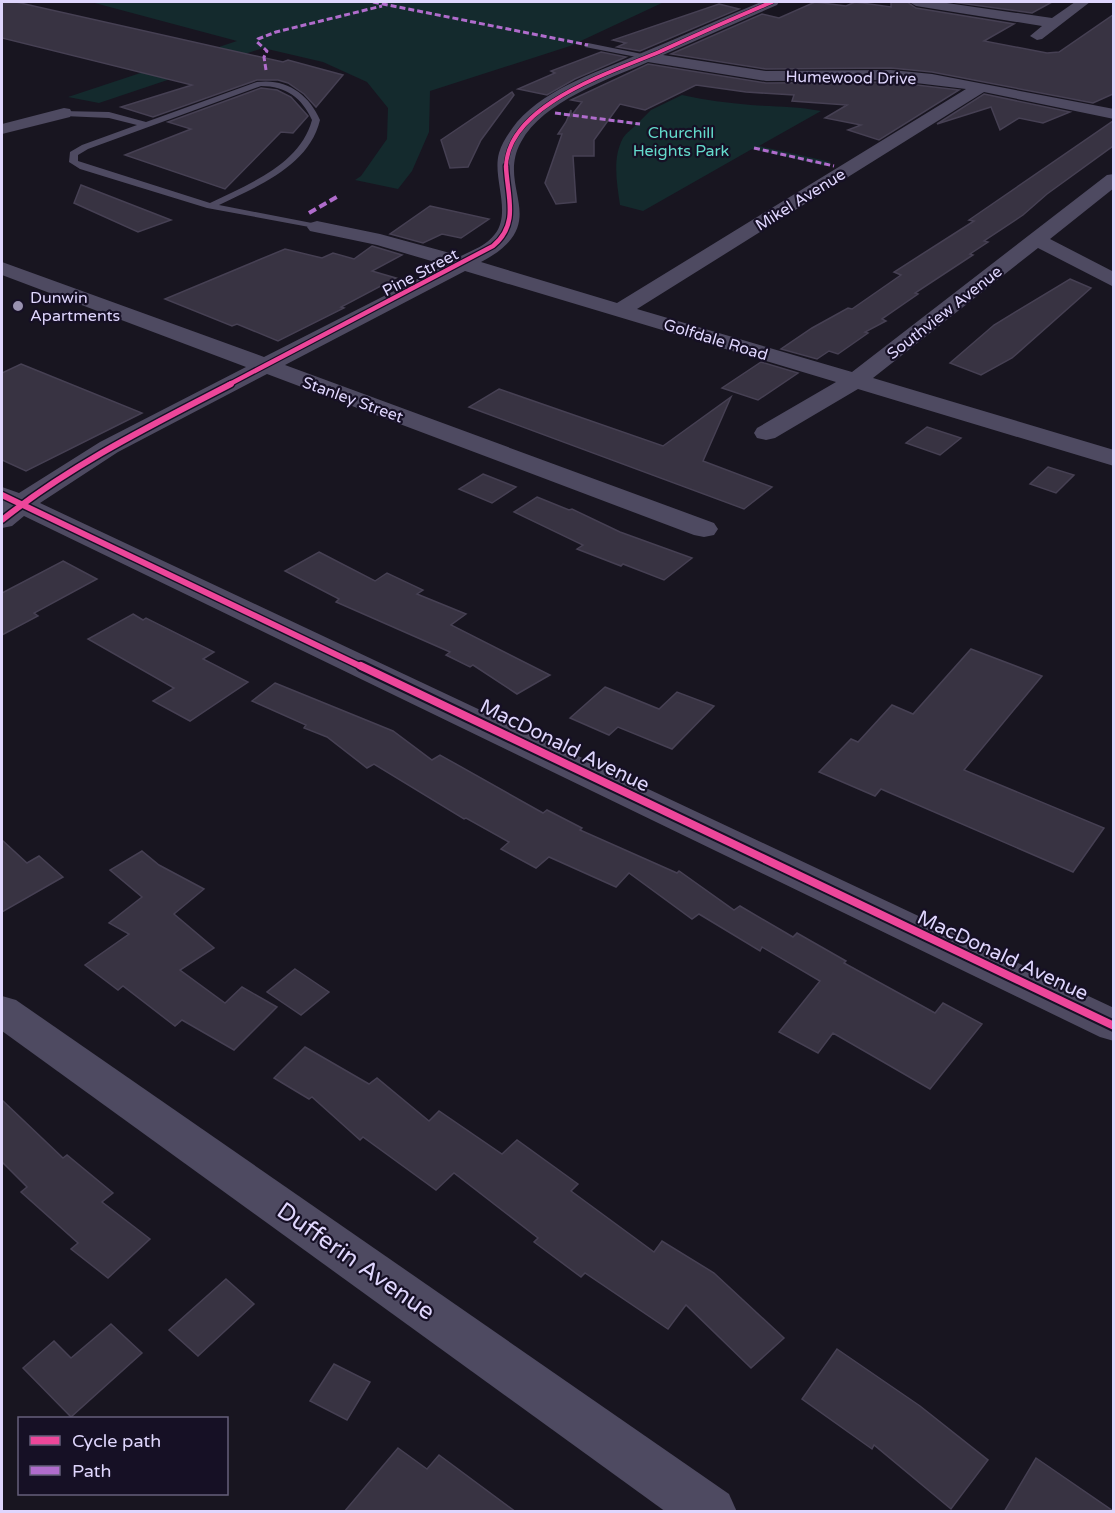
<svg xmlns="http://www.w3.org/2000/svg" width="1115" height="1513" font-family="'Varela Round',sans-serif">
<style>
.green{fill:#142a2d}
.building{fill:#383342;stroke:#464053;stroke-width:1.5}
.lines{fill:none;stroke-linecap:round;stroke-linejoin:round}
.service{fill:#4e4a61;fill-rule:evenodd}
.minor{fill:#4e4a61;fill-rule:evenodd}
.quiet-far1{stroke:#b06ccc;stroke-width:3;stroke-dasharray:6 3;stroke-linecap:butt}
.quiet{stroke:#b06ccc;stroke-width:4;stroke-dasharray:8 4;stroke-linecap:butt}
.cycleway-far3-casing{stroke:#161025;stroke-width:5}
.cycleway-far2-casing{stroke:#161025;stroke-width:7}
.cycleway-far1-casing{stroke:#161025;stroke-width:9}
.cycleway-casing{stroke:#161025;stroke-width:12}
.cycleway-far3{stroke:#ed469a;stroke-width:4}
.cycleway-far2{stroke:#ed469a;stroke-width:4.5}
.cycleway-far1{stroke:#ed469a;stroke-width:6}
.cycleway{stroke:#ed469a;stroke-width:8}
.poi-dot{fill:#9992b0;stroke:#161025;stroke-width:2}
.labels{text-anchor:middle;stroke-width:4.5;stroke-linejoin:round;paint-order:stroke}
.far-street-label{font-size:16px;fill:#dfd6fd;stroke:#161025}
.far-park-label{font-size:16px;fill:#64dbcc;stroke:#161025}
.far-poi-label{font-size:16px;fill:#dfd6fd;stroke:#161025;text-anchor:start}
.street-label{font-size:20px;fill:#dfd6fd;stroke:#161025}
.near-street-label{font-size:24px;fill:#dfd6fd;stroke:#161025}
</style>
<rect width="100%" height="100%" fill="#181520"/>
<g class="green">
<polygon points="91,2 664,2 570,46 430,91 429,132 412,171 398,189 355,180 361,176 387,139 388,108 367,82 323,62 263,48 99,103 68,97 237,41"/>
<path d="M682 95C705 100 728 103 751 105 777 107 795 106 821 111L759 146 831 162 826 166 752 149 643 211 620 205C617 184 612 158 623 138 626 133 632 129 636 125L556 114 558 112 638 123 651 110Z"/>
</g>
<g class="building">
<polygon points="2,2 16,2 283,62 288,60 343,75 316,107 304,94 288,83 278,80 257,80 153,117 121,107 192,85 2,38"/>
<polygon points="815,2 846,6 855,2 891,7 891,2 907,2 916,8 1014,24 984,41 1047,53 1059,52 1113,15 1113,94 1093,103 932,72 891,68 766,69 671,54 762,14 779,18"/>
<polygon points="952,2 1052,2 1032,13"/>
<polygon points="719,4 739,9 640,51 617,47 626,43 613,40"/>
<polygon points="601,52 626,57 575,79 547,95 518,89 555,73 551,71"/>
<polygon points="648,64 766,83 891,82 959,90 879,140 848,130 861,125 825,118 847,105 792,101 794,95 746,92 696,85 645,110 620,104 594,140 594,156 573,156 576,202 556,204 545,183 562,134 558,134 566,122 571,110 571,116 582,102 571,100"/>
<polygon points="261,88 277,90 291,97 308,116 293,133 281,132 225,189 125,155 191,129 168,122"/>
<polygon points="512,92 514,95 481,140 468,167 450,168 441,140"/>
<polygon points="984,94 1070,112 1043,123 1019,118 1000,130 991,107 937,124"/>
<polygon points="1113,121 1113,146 1047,194 1023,215 984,241 988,242 970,254 973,255 915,293 918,294 882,319 886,321 865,332 868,333 838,354 829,351 817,359 781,349 812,328 848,308 852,309 901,275 894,272 974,221 969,220"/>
<polygon points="81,185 171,220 138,232 74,203"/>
<polygon points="430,206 489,219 461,238 442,234 423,243 390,234"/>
<polygon points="372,246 402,255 372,271 396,278 341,307 344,308 278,341 237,324 232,326 165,299 285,249 322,258 333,253 354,259"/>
<polygon points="1070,279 1091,288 1012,358 981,375 950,363 994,325"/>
<polygon points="761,362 798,373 758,400 722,388"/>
<polygon points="21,364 142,413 26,471 2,460 2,373"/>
<polygon points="499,389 663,446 731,397 703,461 772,487 744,509 469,407"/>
<polygon points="927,427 961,438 940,455 906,443"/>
<polygon points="1048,467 1074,475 1056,493 1030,484"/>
<polygon points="483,474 516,487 492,503 459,489"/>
<polygon points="537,497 569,510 572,509 620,532 692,558 664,580 623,564 621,566 577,549 583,545 514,512"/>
<polygon points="319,552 375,581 387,573 423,590 417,594 466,614 451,625 550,675 517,694 473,665 470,667 446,655 450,652 336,602 339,599 285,571"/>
<polygon points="63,561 97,579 34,613 38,616 2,635 2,593"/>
<polygon points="133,614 143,620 146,618 214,652 203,659 248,682 190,721 153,701 174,688 88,639"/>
<polygon points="971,649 1042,676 964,770 1104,828 1073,872 881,789 875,796 819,772 851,739 858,742 892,705 913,714"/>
<polygon points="275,683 393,731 432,760 440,755 543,813 547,810 582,828 580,830 677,873 679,871 734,910 740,906 793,937 797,933 846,961 844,963 935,1013 943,1003 982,1024 930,1089 833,1033 818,1053 779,1032 820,981 762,947 760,951 699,914 692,919 629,873 616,887 549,857 536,868 501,849 509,842 466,818 464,819 374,764 367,768 327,737 304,728 306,725 252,701"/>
<polygon points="605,687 659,709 677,692 714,706 672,749 618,727 609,735 570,718"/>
<polygon points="2,840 27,863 39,856 63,877 2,912"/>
<polygon points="142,851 159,865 204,889 174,914 214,948 180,970 225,1003 242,987 277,1007 234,1050 182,1020 175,1026 123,986 118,990 85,965 129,934 109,923 142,897 110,870"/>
<polygon points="295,969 329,992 301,1015 267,992"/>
<polygon points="305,1047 369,1084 377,1078 429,1121 439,1111 502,1154 517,1140 578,1184 571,1191 654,1252 662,1241 714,1273 784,1338 751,1368 686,1305 668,1329 585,1273 581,1277 534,1242 538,1238 454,1173 436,1190 363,1137 360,1140 312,1097 309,1099 274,1078"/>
<polygon points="2,1100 63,1158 67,1155 113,1193 102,1202 150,1239 108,1278 71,1249 78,1243 21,1192 27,1187 2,1162"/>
<polygon points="226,1279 254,1304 198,1356 169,1330"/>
<polygon points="111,1324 142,1353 71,1417 23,1368 54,1341 71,1358"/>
<polygon points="837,1349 920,1406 988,1460 951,1509 874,1445 872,1449 802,1399"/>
<polygon points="334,1364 370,1382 347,1420 310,1401"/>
<polygon points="398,1448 427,1469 439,1455 516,1512 344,1512"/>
<polygon points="1036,1458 1113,1511 1113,1512 1004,1512"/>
</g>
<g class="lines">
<g class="service">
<polygon points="588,43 647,55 651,57 647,59 585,47 584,45"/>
<path d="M257 82C286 78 309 94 320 120 309 166 258 186 219 205L317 224 320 225V229L207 208 80 169 69 162 70 152 82 145 137 125 109 118 64 116 60 113 61 111 109 112 146 122ZM261 86C286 86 302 98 312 120 300 165 248 184 210 203L78 161V155L88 149Z"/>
</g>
<g class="minor">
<path d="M761 2H779L777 5 663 55 766 71 891 70 932 74 1114 109V119L984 92 637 309 852 372 1107 175 1114 174V188L1050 239 1114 272V287L1038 248 873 378 1114 450V466L858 389 775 438 766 440 757 438 754 433 757 428 836 382 465 271 285 365 714 523 718 529 714 535 704 537 694 535 267 374 118 452 40 503 1114 1008V1041L1100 1037 24 516 12 526 2 528V487L19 493 100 442 246 367 2 275V262L264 357 445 265 377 245 310 231 307 227 310 223 317 221 380 234 461 256C473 250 487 245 495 234 512 212 492 178 499 153 502 142 510 131 517 122 549 86 601 71 644 52 683 36 722 18 761 2ZM648 62 766 81 891 80 966 89 617 303 481 262C555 223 495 189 521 142 543 101 607 80 648 62Z"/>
<polygon points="909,2 940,2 1052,18 1075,2 1090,2 1042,39 1037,40 1030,36 1042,26 916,6"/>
<polygon points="64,108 70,109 72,113 70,117 2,134 2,124"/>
<polygon points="2,996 16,1000 729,1494 737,1512 666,1512 2,1031"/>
</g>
<g class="quiet-far1">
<polyline points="373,2 588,45"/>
<polyline points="266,70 264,57 267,51 257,42 258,39 276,32 382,6"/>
<polyline points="555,113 640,124"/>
<polyline points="754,148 834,166"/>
</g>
<polyline class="quiet" points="309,213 340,195"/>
<g class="cycleway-far3-casing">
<path id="cycleway-far3" d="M506 168C506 105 612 72 659 52 696 35 734 18 772 2"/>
</g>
<g class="cycleway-far2-casing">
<path id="cycleway-far2" d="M228 385 493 246C520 224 507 196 506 166"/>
</g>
<g class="cycleway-far1-casing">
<g id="cycleway-far1">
<polyline points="2,495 364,668"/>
<path d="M2 520C72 464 152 425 231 384"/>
</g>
</g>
<g class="cycleway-casing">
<polyline id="cycleway" points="361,666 1114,1026"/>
</g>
<use href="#cycleway-far3" class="cycleway-far3"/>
<use href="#cycleway-far2" class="cycleway-far2"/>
<use href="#cycleway-far1" class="cycleway-far1"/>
<use href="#cycleway" class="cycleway"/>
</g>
<circle class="poi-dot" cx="18" cy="306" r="6"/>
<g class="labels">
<g class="far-street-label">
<text transform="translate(851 77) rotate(1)" y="6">Humewood Drive</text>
<text transform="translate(800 199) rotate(-32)" y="6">Mikel Avenue</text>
<text transform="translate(420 272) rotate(-28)" y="6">Pine Street</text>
<text transform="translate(944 312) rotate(-38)" y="6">Southview Avenue</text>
<text transform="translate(716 339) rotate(17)" y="6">Golfdale Road</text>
<text transform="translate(353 399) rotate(20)" y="6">Stanley Street</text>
</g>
<g class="far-park-label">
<text x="681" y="138">Churchill<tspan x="681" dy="18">Heights Park</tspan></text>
</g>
<g class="far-poi-label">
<text x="30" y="303">Dunwin<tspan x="30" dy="18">Apartments</tspan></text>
</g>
<g class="street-label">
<text transform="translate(565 745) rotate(26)" y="7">MacDonald Avenue</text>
<text transform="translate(1003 955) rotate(25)" y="7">MacDonald Avenue</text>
</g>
<g class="near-street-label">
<text transform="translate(356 1261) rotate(35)" y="8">Dufferin Avenue</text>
</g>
</g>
<rect width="1115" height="1513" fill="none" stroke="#dfd6fd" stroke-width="6"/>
<rect x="18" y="1417" width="210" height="78" fill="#161025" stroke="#665f7b" stroke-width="1.5"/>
<rect x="30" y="1436" width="30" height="9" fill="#ed469a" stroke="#665f7b" stroke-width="1.5"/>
<text x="72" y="1447" font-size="18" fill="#dfd6fd">Cycle path</text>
<rect x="30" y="1466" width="30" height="9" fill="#b06ccc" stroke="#665f7b" stroke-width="1.5"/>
<text x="72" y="1477" font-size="18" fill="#dfd6fd">Path</text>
</svg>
